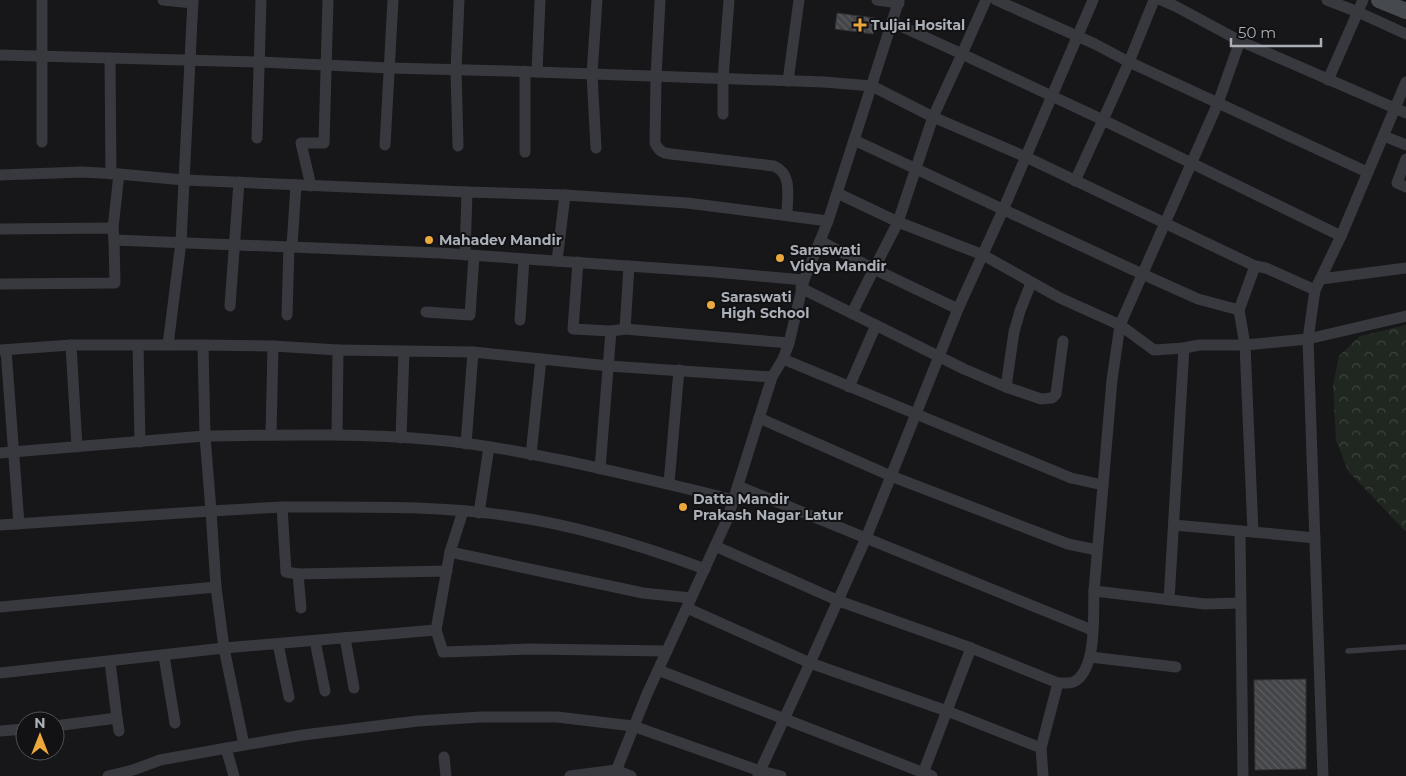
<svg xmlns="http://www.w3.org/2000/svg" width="1406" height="776" font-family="Montserrat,sans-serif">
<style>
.park{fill:url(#park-crowns)}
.building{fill:url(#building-back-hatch);stroke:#313135}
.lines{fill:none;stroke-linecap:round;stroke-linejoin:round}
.lane{stroke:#38393e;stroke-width:5.5}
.street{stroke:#38393e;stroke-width:11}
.secondary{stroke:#46494e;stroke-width:16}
.poi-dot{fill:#eca83c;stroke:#121214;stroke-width:2}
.labels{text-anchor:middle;stroke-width:4;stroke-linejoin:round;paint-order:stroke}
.poi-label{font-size:14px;font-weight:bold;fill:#aaafb8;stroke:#121214;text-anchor:start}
</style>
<defs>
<pattern id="park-crowns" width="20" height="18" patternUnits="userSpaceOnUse" patternTransform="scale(1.25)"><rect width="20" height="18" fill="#1f2720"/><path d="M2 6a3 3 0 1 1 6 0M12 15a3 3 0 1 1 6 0" fill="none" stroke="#3d443e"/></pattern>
<pattern id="building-back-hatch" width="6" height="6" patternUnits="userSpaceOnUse" patternTransform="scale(1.25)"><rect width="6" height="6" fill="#444549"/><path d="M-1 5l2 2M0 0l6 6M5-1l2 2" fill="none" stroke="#5c5d61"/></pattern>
</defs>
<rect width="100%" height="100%" fill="#171719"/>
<polygon class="park" points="1406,325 1406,531 1405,531 1348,471 1336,440 1333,385 1339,356 1360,336"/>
<g class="building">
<polygon points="837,13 875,18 873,34 835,29"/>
<polygon points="1306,679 1306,769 1255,770 1254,680"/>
</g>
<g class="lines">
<polyline class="lane" points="1348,651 1406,647"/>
<g class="street">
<polyline points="163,0 193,3"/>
<path d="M660 0 656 77 655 143C659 151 662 153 671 154L774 166C793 174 787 197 787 215"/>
<polyline points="877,0 899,3"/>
<polyline points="996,0 1095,44 1129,62 1103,120 1341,236 1315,290"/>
<polyline points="1093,0 1003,210 958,309 891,476 1068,544 1097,550"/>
<polyline points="1154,0 1129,62 1218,103 1120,325 1154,350 1184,348 1169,600"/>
<polyline points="1161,0 1177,7 1240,41 1218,103 1367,172"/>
<polyline points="1327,0 1358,12 1406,34"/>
<polyline points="892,22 962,54 986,0"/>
<polyline points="1240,41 1406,113"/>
<polyline points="0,55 260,62 390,68 507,71 824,82 872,86 933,117 962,54 1103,120 1075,181"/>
<polyline points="110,58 111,174"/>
<polyline points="525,71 525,152"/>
<polyline points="537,72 540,0"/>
<polyline points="1328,80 1363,0"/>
<polyline points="788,81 799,0"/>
<polyline points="723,114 723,79 729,0"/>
<polyline points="1384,136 1406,145"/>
<polyline points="257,138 261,0"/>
<polyline points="854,140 1129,268 1198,299 1239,310 1245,345 1308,339 1315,290 1266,268 1255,266"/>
<polyline points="42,142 42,0"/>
<polyline points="385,145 393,0"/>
<polyline points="458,146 456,70 459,0"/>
<polyline points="596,148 592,74 597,0"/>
<polyline points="1406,159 1397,183 1406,187"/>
<polyline points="0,175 82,172 119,174"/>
<polyline points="311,186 301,143 324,143 328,0"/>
<polyline points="837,193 898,222 933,117 1026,157 1255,266 1239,310"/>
<polyline points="113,228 119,174 184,180 467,192"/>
<polyline points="0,229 113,228 114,240 440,253 715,272 804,280"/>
<polyline points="1341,236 1406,82"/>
<polyline points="820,241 874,269 852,313"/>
<polyline points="292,246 296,185"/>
<polyline points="465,255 467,192 565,195"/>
<polyline points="557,261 565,195 687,203 828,221"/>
<polyline points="578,262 573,329 611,331"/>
<polyline points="1321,279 1406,268"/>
<polyline points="0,284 115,283 114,240"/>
<polyline points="801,288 964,369 1006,387 1014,332 1020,311 1031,283"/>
<polyline points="230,306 239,182"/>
<polyline points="958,309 874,269 898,222 983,255 1060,298 1120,325 1112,380 1094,591 1205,604 1240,603"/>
<polyline points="426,312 470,315 474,256"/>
<polyline points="287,315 289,246"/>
<polyline points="520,320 524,259"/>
<polyline points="625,329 789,343"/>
<polyline points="168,345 181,242 193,0"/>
<path d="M273 346 203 345 205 436C282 435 359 433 436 440 481 444 526 453 571 462 625 474 679 486 733 500"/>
<polyline points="1184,348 1199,345 1245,345 1253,532 1240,531 1243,776"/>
<polyline points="1,350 71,345"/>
<polyline points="6,350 19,524"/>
<polyline points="783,359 1071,478 1103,485"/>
<polyline points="849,387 876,325"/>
<polyline points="1006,387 1041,399 1052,398 1056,394 1063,341"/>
<polyline points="759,418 891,476 866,538 810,663 947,711 1041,748"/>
<polyline points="271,435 273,346 338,350"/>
<polyline points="337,435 338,350 404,351"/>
<polyline points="401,438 404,351 473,352"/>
<polyline points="140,442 138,345 203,345"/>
<polyline points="466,444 473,352 541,359"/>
<polyline points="77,447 71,345 138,345"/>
<polyline points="0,453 205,436 211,511 0,525"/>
<polyline points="531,455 541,359 609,366 772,377"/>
<polyline points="600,469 611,331 625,329 629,266"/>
<polyline points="669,483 679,370"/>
<polyline points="738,486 1092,630"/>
<polyline points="282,507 211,511 216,587 224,648 436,630 450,552 463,511"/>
<polyline points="479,513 489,447"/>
<polyline points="1174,525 1240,531"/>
<polyline points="1253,532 1315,538"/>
<polyline points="715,546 839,601 971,648 1058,683 1041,748 1043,776"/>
<polyline points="450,552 643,593 691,598"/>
<path d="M298 574 286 572 282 507C358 507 435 505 510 516 576 525 643 546 705 569"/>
<polyline points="0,607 216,587"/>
<polyline points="301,608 298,574 447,571"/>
<polyline points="687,608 810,663 760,771 781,776"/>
<polyline points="436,630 443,652 530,649 667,651"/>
<polyline points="345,638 354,688"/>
<polyline points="315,641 325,691"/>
<polyline points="278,644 289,697"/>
<polyline points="164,656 175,723"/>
<polyline points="1090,657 1176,667"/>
<polyline points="110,662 117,718"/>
<polyline points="658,670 932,776"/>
<polyline points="0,673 224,648 244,745"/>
<path d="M1058 683C1065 683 1072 684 1077 680 1097 664 1093 615 1094 591"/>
<polyline points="55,726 117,718 119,731"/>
<polyline points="0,731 25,729"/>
<polyline points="226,748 234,776"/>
<polyline points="444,757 446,776"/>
<polyline points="108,776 133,770 160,760 244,745 303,735 418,721 481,717 557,717 633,726 760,771 758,776"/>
<polyline points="570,776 616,770 631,776"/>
<polyline points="614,776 647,694 727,520 772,377 783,359 789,343 804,280 828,221 899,0"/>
<polyline points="922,776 971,648"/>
<polyline points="1323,776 1308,339 1406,316"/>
</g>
<polyline class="secondary" points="1379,0 1406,11"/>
</g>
<g class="poi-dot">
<path d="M857.5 17.5h5v5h5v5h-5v5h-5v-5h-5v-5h5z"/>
<circle cx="429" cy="240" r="5"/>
<circle cx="780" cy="258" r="5"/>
<circle cx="711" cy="305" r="5"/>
<circle cx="683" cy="507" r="5"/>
</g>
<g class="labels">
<g class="poi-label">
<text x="871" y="30">Tuljai Hosital</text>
<text x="439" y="245">Mahadev Mandir</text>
<text x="790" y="255">Saraswati<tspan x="790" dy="16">Vidya Mandir</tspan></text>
<text x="721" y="302">Saraswati<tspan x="721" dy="16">High School</tspan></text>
<text x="693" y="504">Datta Mandir<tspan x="693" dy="16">Prakash Nagar Latur</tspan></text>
</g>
</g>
<g transform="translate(40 736)"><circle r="24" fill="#121214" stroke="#4f5156"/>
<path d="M0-4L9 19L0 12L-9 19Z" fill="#eca83c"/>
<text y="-8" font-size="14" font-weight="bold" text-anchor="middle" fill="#aaafb8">N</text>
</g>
<path d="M1231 38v8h90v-8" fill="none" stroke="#aaafb8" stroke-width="2.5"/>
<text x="1238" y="38" font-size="15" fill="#aaafb8" stroke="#121214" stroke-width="4" paint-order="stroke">50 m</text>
</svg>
